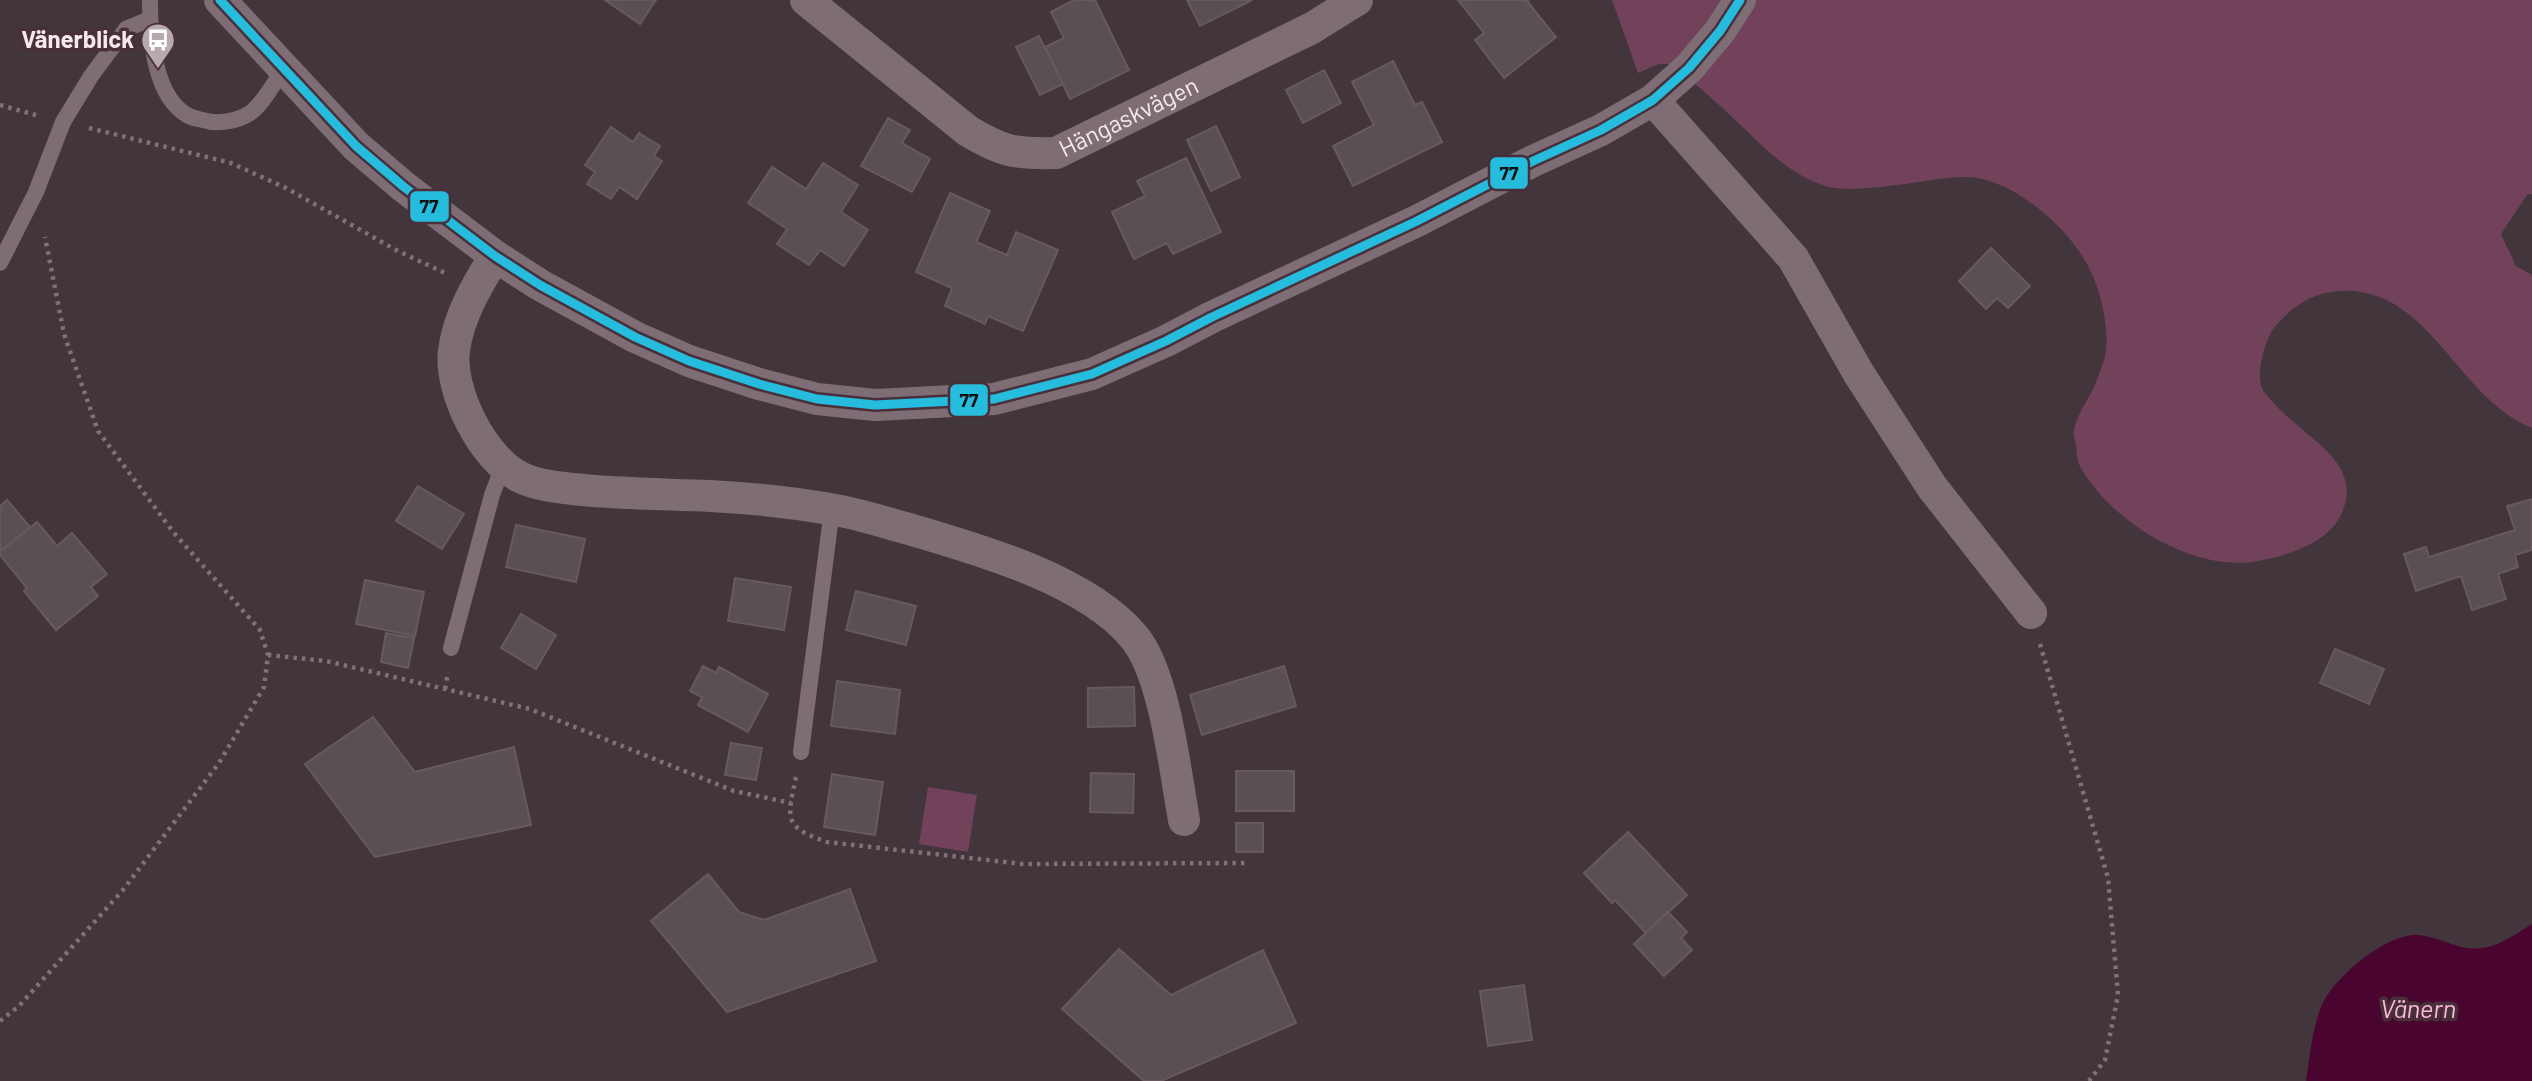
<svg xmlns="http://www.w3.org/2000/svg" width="2532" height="1081" font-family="Barlow,sans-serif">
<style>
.green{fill:#72425a}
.water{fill:#49052f}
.building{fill:#5a4f54;stroke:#665a60;stroke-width:2}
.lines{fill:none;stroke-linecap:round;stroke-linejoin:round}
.path{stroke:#7f7177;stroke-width:4.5;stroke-dasharray:3.5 5;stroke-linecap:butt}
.service{stroke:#7f6d76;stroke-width:16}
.minor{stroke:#7f6d76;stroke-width:32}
.bus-1-casing{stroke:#482f3a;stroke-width:14}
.bus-1{stroke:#26bcdd;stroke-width:9}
.labels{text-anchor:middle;stroke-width:7;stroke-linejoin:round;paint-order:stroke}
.poi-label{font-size:24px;font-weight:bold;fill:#f7e7ee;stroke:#482f3a;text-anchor:end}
.street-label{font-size:24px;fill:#f7e7ee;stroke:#482f3a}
.water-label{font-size:26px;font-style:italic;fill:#fbb7d7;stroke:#482f3a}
.line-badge{stroke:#482f3a;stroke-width:2.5}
.pale-badge-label{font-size:19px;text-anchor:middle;font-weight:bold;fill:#111}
</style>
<rect width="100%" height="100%" fill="#42353b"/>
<g class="green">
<path d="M1612 0H2532V194L2527 195 2501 234 2516 266 2532 275V428C2453 397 2426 273 2325 293 2304 298 2287 312 2274 328 2265 340 2256 373 2262 388 2264 393 2268 396 2272 401 2301 437 2368 461 2340 517 2325 545 2281 558 2252 562 2190 570 2111 521 2081 468 2077 462 2077 453 2076 445 2075 440 2073 435 2074 430 2076 416 2088 400 2094 387 2098 376 2105 361 2106 350 2109 322 2099 283 2084 259 2063 223 2009 177 1966 177 1940 177 1913 184 1888 186 1871 188 1841 191 1825 186 1788 175 1758 141 1731 116 1712 98 1692 81 1672 64H1659L1638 73Z"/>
<polygon points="928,787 977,795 968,852 919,844"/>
</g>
<path class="water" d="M2532 924V1081H2306C2310 1057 2312 1030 2321 1007 2333 978 2384 935 2416 935 2429 935 2445 942 2458 946 2487 955 2508 939 2532 924Z"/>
<g class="building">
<polygon points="605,0 656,0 640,24"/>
<polygon points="1074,0 1095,0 1129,70 1070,99 1045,47 1064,38 1051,12"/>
<polygon points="1187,0 1252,0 1200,26"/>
<polygon points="1458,0 1529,0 1527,1 1556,37 1504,78 1475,40 1484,33"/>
<polygon points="1039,36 1063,84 1040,95 1016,47"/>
<polygon points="1393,61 1415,105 1422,102 1442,142 1353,186 1333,146 1374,125 1352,82"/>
<polygon points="1324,70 1341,103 1303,123 1286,90"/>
<polygon points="888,118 910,130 902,143 930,159 912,192 861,166"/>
<polygon points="1216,126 1240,177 1211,191 1187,140"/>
<polygon points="611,127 633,142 639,133 660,146 654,156 662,161 637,199 619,187 611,199 587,184 595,172 585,165"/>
<polygon points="1186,158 1221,232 1173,254 1167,243 1134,259 1112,212 1145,196 1137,181"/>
<polygon points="823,163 858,185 841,212 868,230 844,266 820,250 809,265 777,244 787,229 748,203 772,167 806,189"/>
<polygon points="950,193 990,211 976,242 1007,255 1016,232 1058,250 1023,331 988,316 985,324 945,306 952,288 916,272"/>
<polygon points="1991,248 2030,286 2008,308 1997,298 1986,309 1959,281"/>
<polygon points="418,486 464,514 442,549 396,521"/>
<polygon points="2532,499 2532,550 2515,555 2518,567 2498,574 2506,599 2472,610 2461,576 2416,591 2404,554 2426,547 2429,557 2515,530 2507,506"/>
<polygon points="7,500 30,527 0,552 0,506"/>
<polygon points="37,522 57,546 72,533 107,574 91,587 98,596 56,630 24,591 27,588 0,555 0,552"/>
<polygon points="516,525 585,539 576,582 506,567"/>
<polygon points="735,578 791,587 784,630 728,621"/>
<polygon points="365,580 424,592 415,636 356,624"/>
<polygon points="856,591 916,606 906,645 846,630"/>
<polygon points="521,614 556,635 536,669 501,648"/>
<polygon points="386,633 414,638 408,668 381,662"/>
<polygon points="2335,649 2384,669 2369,704 2320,683"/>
<polygon points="703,666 716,673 719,667 768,694 748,732 698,705 702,697 690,691"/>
<polygon points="1284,666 1296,706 1202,735 1190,695"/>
<polygon points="837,681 900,690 895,734 831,726"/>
<polygon points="1134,687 1135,726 1088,727 1088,688"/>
<polygon points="373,717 415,772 514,747 531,825 375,857 305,764"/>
<polygon points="731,743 762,748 756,780 725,775"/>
<rect x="1236" y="771" width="58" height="40"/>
<polygon points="1091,773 1134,774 1133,813 1090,812"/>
<polygon points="832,774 883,782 875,835 824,827"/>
<rect x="1236" y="823" width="27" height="29"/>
<polygon points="1628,832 1687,895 1646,933 1615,900 1612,903 1584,873"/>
<polygon points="708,874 739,912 764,920 850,889 876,961 727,1012 651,921"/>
<polygon points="1668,912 1687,932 1681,938 1692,950 1664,976 1634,944"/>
<polygon points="1119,949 1171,995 1263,950 1296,1023 1161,1081 1144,1081 1062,1009"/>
<polygon points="1524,985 1532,1040 1488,1046 1480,991"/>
</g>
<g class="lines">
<g class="path">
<polyline points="0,105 36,115"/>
<polyline points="89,128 231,163 286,188 396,250 445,273"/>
<polyline points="2040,644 2108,878 2118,995 2105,1060 2089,1081"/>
<polyline points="268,655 326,661 530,709 734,791 791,803"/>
<polyline points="445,689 448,672"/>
<path d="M796 777C787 819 783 827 827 842L1023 864 1249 863"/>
<polyline points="0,1021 19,1006 123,890 219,763 264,687 268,655 260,630 174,533 98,431 64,334 45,237"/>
</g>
<g class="service">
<path d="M150 0C150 36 153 95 187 115 192 118 198 119 203 120 217 125 238 121 250 113 264 103 273 83 284 70"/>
<polyline points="0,263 36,192 63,122 91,76 126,29 150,19"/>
<polyline points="451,648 492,495 503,466"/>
<polyline points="801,752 832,509"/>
</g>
<g class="minor">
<polyline points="220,0 356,146 404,187 495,256 540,285 635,337 689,361 759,384 817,399 875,405 994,399 1092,374 1166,341 1212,317 1417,221 1531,162 1601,130 1653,100 1689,68 1720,31 1740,0"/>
<path id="s1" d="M806 0 968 131C1003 152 1015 154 1056 153L1312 28 1357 0"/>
<polyline points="1653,100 1793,258 1859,374 1932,487 2031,613"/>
<path d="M495 256C477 285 458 317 454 351 449 391 483 459 520 477 535 485 556 487 573 489 618 494 664 494 710 496 750 498 790 502 830 509 856 513 883 522 909 529 978 549 1087 580 1134 637 1165 674 1175 771 1184 820"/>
</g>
<g class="bus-1-casing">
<polyline id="bus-1" points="220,0 356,146 404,187 495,256 540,285 635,337 689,361 759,384 817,399 875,405 994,399 1092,374 1166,341 1212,317 1417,221 1531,162 1601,130 1653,100 1689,68 1720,31 1740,0"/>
</g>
<use href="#bus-1" class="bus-1"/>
</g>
<defs>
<g id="bus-pin" transform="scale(1.75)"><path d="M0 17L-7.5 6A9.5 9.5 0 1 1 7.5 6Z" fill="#b8a9af" stroke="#482f3a"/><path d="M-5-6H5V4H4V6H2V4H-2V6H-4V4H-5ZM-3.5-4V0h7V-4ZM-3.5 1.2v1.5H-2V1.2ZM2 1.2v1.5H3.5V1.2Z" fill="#fff"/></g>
</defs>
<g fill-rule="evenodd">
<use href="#bus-pin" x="158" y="40"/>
</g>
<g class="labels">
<g class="poi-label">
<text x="134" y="48">Vänerblick</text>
</g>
<g class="street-label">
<text dy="8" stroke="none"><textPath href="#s1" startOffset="382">Hängaskvägen</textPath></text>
</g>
<g class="water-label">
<text x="2418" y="1018">Vänern</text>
</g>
</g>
<g class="line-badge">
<rect x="1489" y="156" width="40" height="34" rx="7" fill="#26bcdd"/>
<rect x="409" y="190" width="41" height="33" rx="7" fill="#26bcdd"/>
<rect x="949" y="383" width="40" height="34" rx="7" fill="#26bcdd"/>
</g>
<g class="pale-badge-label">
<text x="1509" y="180">77</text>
<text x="429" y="213">77</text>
<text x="969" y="407">77</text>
</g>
</svg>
